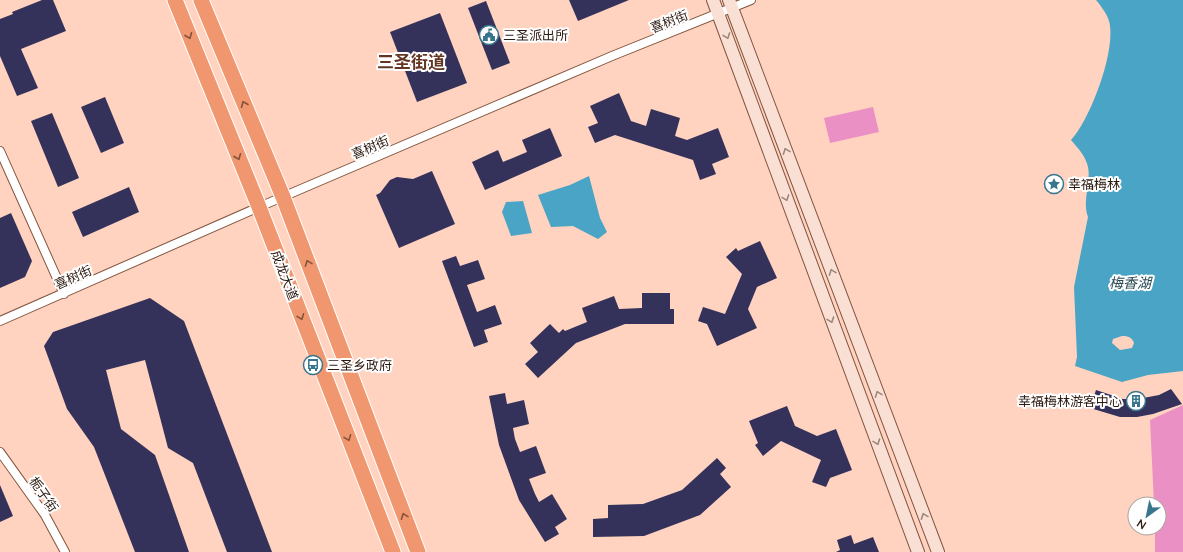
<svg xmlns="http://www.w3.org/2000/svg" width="1183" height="552" font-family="Lato,'Noto Sans SC',sans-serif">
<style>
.green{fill:#eb90c5}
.water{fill:#49a4c5;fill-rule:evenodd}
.building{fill:#34325b}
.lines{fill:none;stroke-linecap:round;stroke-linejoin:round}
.street-casing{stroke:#83543f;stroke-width:10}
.secondary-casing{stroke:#83543f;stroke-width:14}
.highway-casing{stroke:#fff;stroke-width:17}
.street{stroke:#fff;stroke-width:8}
.secondary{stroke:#fae0d4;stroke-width:12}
.highway{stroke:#f0976f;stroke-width:15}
.oneway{stroke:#84523b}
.oneway2{stroke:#9d867c}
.labels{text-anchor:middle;stroke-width:4;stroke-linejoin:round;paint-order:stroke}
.street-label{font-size:13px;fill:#2c1910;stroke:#fff}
.poi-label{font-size:13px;fill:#2c1910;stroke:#fff;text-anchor:start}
.water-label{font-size:14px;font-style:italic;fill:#2c4953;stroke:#fff}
.district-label{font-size:17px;font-weight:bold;fill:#623622;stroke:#fff}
</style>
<rect width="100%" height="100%" fill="#ffd3bf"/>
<g class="green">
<polygon points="873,107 879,132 830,143 824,118"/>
<polygon points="1183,405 1183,552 1155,552 1155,528 1159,528 1159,504 1154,504 1150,420"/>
</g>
<g class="water">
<path d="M1096 0H1183V371L1148 375 1122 382 1075 366 1077 357 1074 287 1088 217C1081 199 1094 178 1086 161 1083 153 1076 146 1071 140 1090 120 1117 49 1109 21 1107 14 1101 6 1096 0ZM1122 336C1128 336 1132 337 1134 343L1132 348 1120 350 1112 343 1113 339Z"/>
<polygon points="589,176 600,218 607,232 598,239 573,226 551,227 538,195 570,185"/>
<polygon points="523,201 532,233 511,236 502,212 506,202"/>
</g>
<g class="building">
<polygon points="42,0 53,0 66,31 21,49 38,88 17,96 0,56 0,19 13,14 12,12"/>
<polygon points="569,0 629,0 578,21"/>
<polygon points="486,1 510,63 492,70 468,8"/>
<polygon points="440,13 467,83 417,102 390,32"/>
<polygon points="619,93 631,121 646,126 651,109 680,118 675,136 687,140 718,128 729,157 712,164 716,174 700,180 693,160 615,135 595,143 588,127 598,123 590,106"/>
<polygon points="105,97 124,143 101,153 81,107"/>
<polygon points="52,113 79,178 58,187 31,121"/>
<polygon points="550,128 562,156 485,190 472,162 498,150 503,162 527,152 522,140"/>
<polygon points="432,171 455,224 399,248 376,195 380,193 390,180 397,177 413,179"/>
<polygon points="129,187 139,212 83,237 72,212"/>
<polygon points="11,213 32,261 25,277 0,288 0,218"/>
<polygon points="760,241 777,278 757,287 748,309 757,328 717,346 707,324 698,321 703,307 725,314 742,274 726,257 736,248 738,251"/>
<polygon points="456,256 460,266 478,260 485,279 467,285 477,312 495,305 502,324 484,330 488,342 474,347 442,261"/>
<polygon points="642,293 670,293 670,309 674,309 674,324 625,324 576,343 538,378 525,364 538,352 530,343 550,324 559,333 563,329 565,331 587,322 582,308 614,296 619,309 642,308"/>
<polygon points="150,298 184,321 272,552 227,552 193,463 168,448 145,360 106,370 121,429 155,455 189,552 135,552 94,447 67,409 44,346 53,332"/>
<polygon points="1171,389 1182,404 1153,414 1137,417 1120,417 1090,408 1096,390 1123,399 1138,399 1159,395"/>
<polygon points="505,393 507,404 524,400 529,424 513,428 515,439 520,452 536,446 546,473 529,479 535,494 539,502 552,494 567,519 555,527 559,534 545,542 519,500 499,445 489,396"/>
<polygon points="787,406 795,426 817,436 836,429 852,470 830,478 826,487 812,482 821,460 781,441 763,456 755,445 758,443 749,421"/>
<polygon points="717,458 726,468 720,474 731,487 700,515 644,536 593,537 593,519 608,518 608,505 643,504 682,490"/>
<polygon points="0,485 13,516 0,522"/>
<polygon points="851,535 854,544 873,537 879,552 836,552 840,550 837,540"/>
</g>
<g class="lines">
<g class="street-casing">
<g id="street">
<polyline points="0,151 64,294"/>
<polyline points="0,321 259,207 612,56 751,0"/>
<polyline points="0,452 45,515 65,552"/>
</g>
</g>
<g class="secondary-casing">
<g id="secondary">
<polyline points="713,0 918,552"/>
<polyline points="729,0 938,552"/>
</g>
</g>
<g class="highway-casing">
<g id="highway">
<polyline points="175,0 259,207 393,552"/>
<polyline points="201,0 283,197 418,552"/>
</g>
</g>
<use href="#street" class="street"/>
<use href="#secondary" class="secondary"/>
<use href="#highway" class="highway"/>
</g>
<defs><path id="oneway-chevron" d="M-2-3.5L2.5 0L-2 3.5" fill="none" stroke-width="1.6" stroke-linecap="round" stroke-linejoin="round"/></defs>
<g class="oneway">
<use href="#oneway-chevron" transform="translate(189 36) rotate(68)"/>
<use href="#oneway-chevron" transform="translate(244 104) rotate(-112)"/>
<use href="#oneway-chevron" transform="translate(238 157) rotate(68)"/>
<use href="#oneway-chevron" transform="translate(308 263) rotate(-111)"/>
<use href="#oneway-chevron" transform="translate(301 317) rotate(69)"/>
<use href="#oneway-chevron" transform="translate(348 438) rotate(69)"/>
<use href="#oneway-chevron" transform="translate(404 516) rotate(-111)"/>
</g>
<g class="oneway2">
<use href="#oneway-chevron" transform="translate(727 36) rotate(70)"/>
<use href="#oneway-chevron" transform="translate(786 151) rotate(-111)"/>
<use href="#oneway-chevron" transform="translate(786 198) rotate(70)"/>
<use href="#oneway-chevron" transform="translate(832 272) rotate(-111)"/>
<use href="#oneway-chevron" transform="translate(831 320) rotate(70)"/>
<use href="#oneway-chevron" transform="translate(878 394) rotate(-111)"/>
<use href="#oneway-chevron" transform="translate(877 442) rotate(70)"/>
<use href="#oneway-chevron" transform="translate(924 516) rotate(-111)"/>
</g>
<defs>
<g id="civic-ring" transform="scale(1)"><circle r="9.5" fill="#fff" stroke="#39768d" stroke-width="1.5"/><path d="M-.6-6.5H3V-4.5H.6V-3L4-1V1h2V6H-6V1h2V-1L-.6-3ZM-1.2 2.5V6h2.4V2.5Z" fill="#39768d"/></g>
<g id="sight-ring" transform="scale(1)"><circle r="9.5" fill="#fff" stroke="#39768d" stroke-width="1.5"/><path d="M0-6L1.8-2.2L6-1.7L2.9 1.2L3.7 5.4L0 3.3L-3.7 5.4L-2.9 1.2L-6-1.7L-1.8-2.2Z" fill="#39768d"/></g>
<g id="bus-ring" transform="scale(1)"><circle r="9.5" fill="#fff" stroke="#39768d" stroke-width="1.5"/><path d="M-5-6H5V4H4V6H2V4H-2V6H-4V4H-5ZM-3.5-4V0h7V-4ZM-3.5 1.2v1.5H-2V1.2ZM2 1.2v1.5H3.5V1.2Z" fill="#39768d"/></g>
<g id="building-ring" transform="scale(1)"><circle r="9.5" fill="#fff" stroke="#39768d" stroke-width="1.5"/><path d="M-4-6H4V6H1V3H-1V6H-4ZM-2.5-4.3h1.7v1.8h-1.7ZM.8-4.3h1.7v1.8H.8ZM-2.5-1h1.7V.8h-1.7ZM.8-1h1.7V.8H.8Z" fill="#39768d"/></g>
</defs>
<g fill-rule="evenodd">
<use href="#civic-ring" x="489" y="35"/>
<use href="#sight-ring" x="1054" y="184"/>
<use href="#bus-ring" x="313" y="365"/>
<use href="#building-ring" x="1136" y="401"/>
</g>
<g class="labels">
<g class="street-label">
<text transform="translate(669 21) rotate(-22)" y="5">喜树街</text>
<text transform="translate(370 147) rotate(-23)" y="5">喜树街</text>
<text transform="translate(285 275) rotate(69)" y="5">成龙大道</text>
<text transform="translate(73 277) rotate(-24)" y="5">喜树街</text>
<text transform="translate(44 494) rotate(55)" y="5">栀子街</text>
</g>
<g class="poi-label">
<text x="503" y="40">三圣派出所</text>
<text x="1068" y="189">幸福梅林</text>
<text x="327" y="370">三圣乡政府</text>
<text x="1122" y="406" text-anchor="end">幸福梅林游客中心</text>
</g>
<g class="water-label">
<text x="1130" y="288">梅香湖</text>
</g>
<g class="district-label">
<text x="411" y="68">三圣街道</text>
</g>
</g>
<g transform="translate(1147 516) rotate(213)"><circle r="19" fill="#ffffff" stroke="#aba39f"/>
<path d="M0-3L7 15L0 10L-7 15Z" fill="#39768d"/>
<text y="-6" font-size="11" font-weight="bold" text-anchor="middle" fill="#2c1910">N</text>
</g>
</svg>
